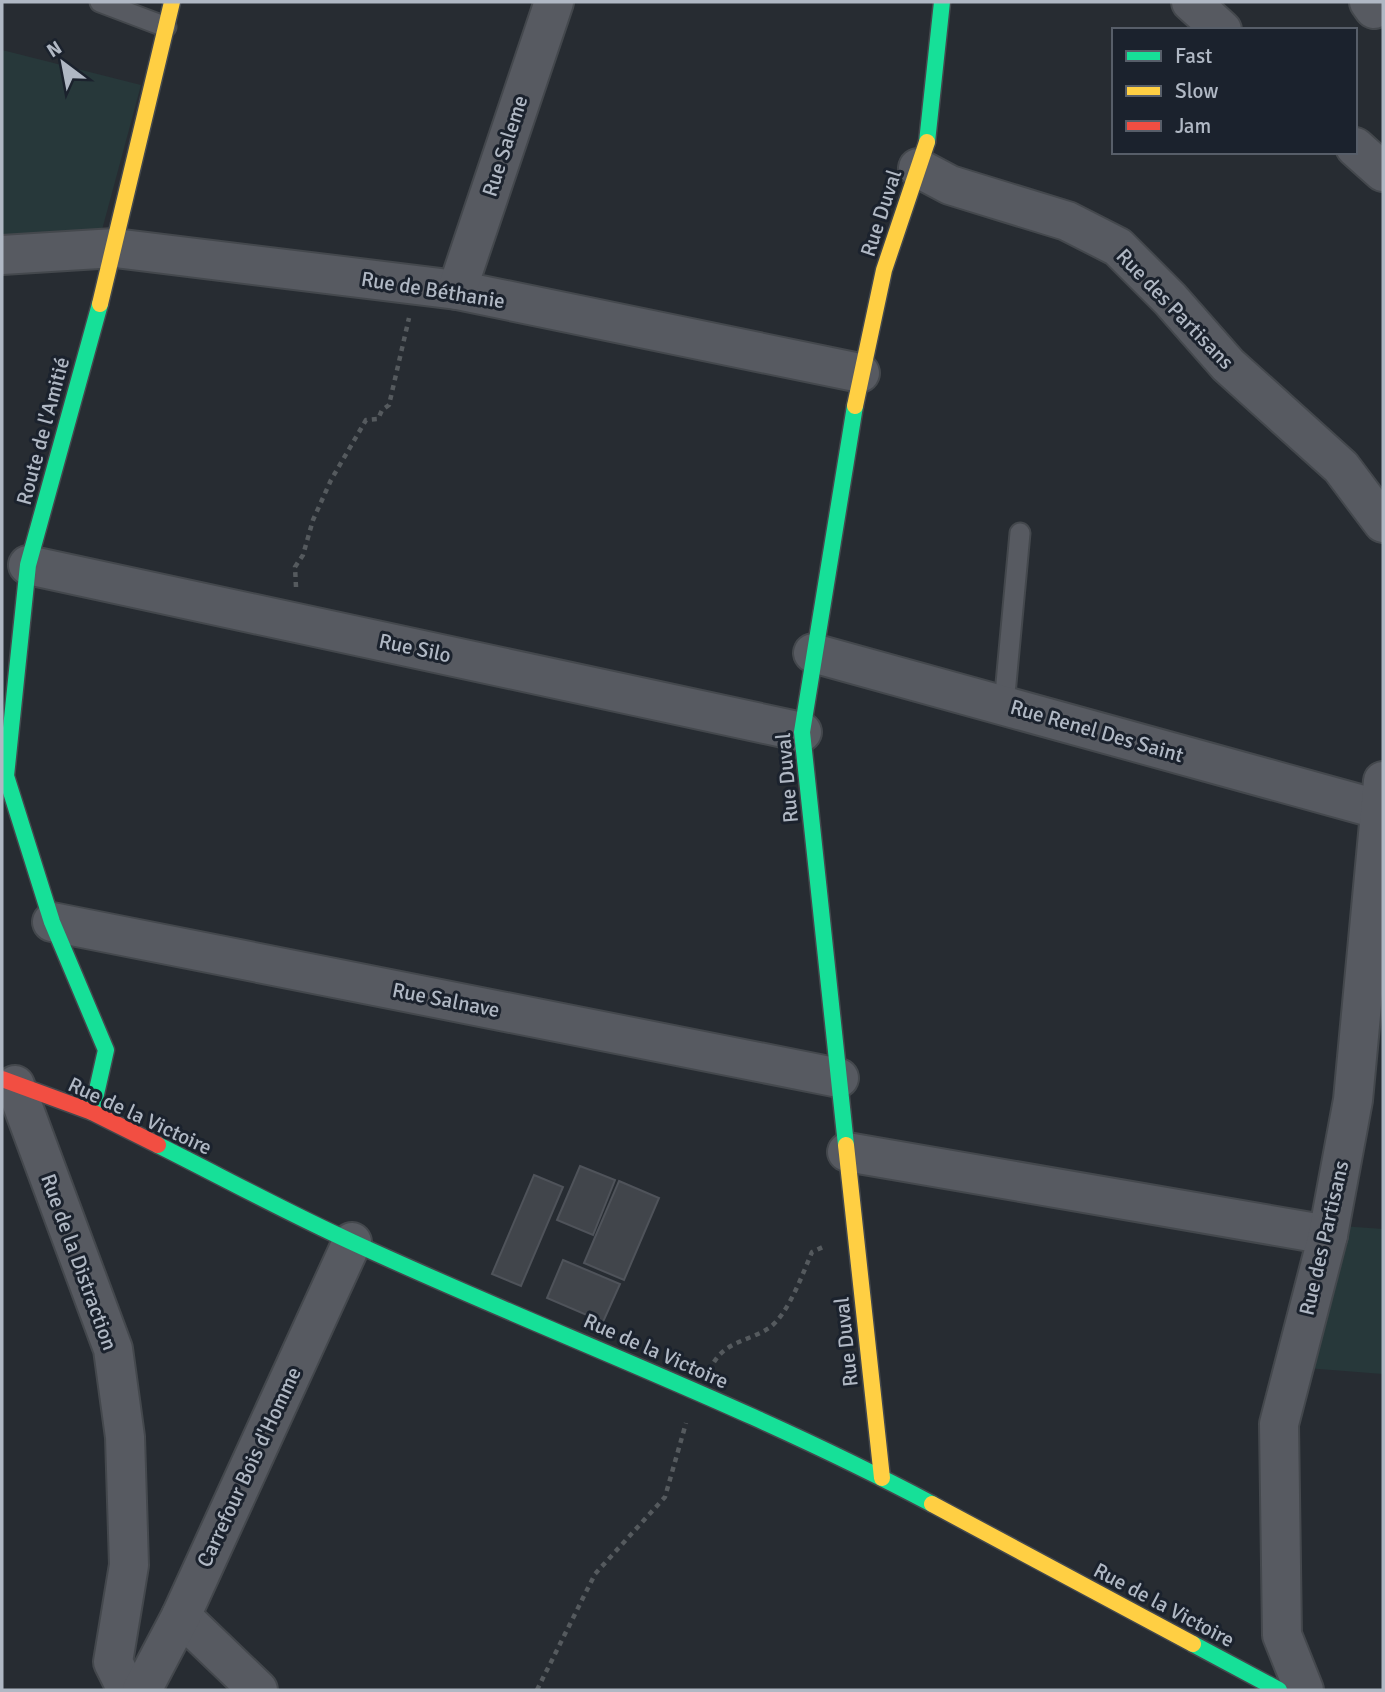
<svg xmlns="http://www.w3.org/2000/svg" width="1385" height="1692" font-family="Signika,sans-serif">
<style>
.green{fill:#27383a}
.building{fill:#41454b;stroke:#4f535a;stroke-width:2}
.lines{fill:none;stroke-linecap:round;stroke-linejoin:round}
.lane-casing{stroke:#44484d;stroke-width:23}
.street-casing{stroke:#44484d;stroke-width:42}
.fast-casing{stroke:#44484d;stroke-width:19}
.slow-casing{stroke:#44484d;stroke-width:19}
.jam-casing{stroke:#44484d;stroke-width:19}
.path{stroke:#555a5e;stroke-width:4.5;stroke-dasharray:5 5;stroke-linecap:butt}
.lane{stroke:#575a61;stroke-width:19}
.street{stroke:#575a61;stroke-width:38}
.fast{stroke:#16e098;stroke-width:16}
.slow{stroke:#ffcf43;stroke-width:16}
.jam{stroke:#f24e42;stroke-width:16}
.labels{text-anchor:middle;stroke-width:6;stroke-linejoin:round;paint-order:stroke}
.street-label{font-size:21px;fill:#b0b8c4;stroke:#1b222d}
</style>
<rect width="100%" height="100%" fill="#272c32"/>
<g class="green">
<polygon points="2,50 141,85 99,241 2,243"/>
<polygon points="1341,1226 1383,1229 1383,1374 1306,1368"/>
</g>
<g class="building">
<polygon points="580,1166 615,1180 593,1235 557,1220"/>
<polygon points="534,1175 563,1187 521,1286 492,1274"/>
<polygon points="619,1181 659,1198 624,1280 584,1263"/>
<polygon points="563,1260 620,1284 603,1322 547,1298"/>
</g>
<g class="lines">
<g class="lane-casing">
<g id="lane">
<polyline points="100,2 166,27"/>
<polyline points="1004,705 1020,533"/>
</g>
</g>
<g class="street-casing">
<g id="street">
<polyline points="1191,2 1222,30"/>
<polyline points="1369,2 1374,9"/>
<polyline points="1355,147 1383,172"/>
<polyline points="918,168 950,185 1067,221 1118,247 1170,299 1228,365 1341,467 1383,523"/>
<polyline points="2,255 115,248 457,290 860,373"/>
<polyline points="457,290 554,2"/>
<polyline points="28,565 802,732"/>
<polyline points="813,653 1381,810"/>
<polyline points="52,922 839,1078"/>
<polyline points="15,1085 113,1349 125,1437 129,1565 113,1662 127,1690"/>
<polyline points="847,1152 1328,1235"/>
<polyline points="181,1616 258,1690"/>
<polyline points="142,1690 181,1616 352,1242"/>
<polyline points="1304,1690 1282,1635 1279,1424 1328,1235 1353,1100 1383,781"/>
</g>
</g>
<g class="fast-casing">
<g id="fast">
<polyline points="927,142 942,2"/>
<polyline points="92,1112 106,1050 52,922 6,776 28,565 100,304"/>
<path d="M158 1145C222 1177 286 1212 352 1242 544 1331 744 1404 932 1504"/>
<polyline points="846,1145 802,732 855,406"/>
<polyline points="1193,1644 1279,1690"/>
</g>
</g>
<g class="slow-casing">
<g id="slow">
<polyline points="100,304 172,2"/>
<polyline points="855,406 884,270 927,142"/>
<polyline points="846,1145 882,1478"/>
<polyline points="932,1504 1193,1644"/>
</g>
</g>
<g class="jam-casing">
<polyline id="jam" points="2,1079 92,1112 158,1145"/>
</g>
<g class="path">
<polyline points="296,587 295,567 303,555 313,520 331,480 366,420 378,419 382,410 389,405 409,318"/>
<path d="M714 1362C727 1341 749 1341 769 1328 788 1315 803 1273 812 1252L823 1247"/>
<polyline points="537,1690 595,1574 665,1497 686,1423"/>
</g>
<use href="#lane" class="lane"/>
<use href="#street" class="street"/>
<use href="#fast" class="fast"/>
<use href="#slow" class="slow"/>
<use href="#jam" class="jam"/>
</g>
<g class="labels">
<g class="street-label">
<text transform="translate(505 146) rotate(-72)" y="7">Rue Saleme</text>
<text transform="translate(881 213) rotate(-72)" y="7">Rue Duval</text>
<text transform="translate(433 290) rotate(9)" y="7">Rue de Béthanie</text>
<text transform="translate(1175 309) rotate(46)" y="7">Rue des Partisans</text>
<text transform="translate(43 431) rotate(-75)" y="7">Route de l'Amitié</text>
<text transform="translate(415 648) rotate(12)" y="7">Rue Silo</text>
<text transform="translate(1097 731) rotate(16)" y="7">Rue Renel Des Saint</text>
<text transform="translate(787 778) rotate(-95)" y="7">Rue Duval</text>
<text transform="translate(446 1000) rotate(11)" y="7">Rue Salnave</text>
<text transform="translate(140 1116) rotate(25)" y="7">Rue de la Victoire</text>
<text transform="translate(1324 1238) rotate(-77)" y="7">Rue des Partisans</text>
<text transform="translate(79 1262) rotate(70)" y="7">Rue de la Distraction</text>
<text transform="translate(846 1342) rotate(-96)" y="7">Rue Duval</text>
<text transform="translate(656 1351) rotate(24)" y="7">Rue de la Victoire</text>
<text transform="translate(249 1467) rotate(-65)" y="7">Carrefour Bois d'Homme</text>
<text transform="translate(1164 1605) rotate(28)" y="7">Rue de la Victoire</text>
</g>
</g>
<rect width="1385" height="1692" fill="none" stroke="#b0b8c4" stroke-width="7"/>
<rect x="1112" y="28" width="245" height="126" fill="#1b222d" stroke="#575e69" stroke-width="2"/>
<rect x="1126" y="51" width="35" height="10" fill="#16e098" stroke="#575e69" stroke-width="2"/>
<text x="1175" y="63" font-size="21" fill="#b0b8c4">Fast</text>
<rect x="1126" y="86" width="35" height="10" fill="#ffcf43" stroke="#575e69" stroke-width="2"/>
<text x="1175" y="98" font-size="21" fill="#b0b8c4">Slow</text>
<rect x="1126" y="121" width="35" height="10" fill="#f24e42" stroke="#575e69" stroke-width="2"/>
<text x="1175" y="133" font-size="21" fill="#b0b8c4">Jam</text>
<g transform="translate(63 63) rotate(328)" stroke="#1b222d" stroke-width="5" paint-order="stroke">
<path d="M0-5L12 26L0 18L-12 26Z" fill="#b0b8c4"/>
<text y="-10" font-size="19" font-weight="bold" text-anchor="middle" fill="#b0b8c4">N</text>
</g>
</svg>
